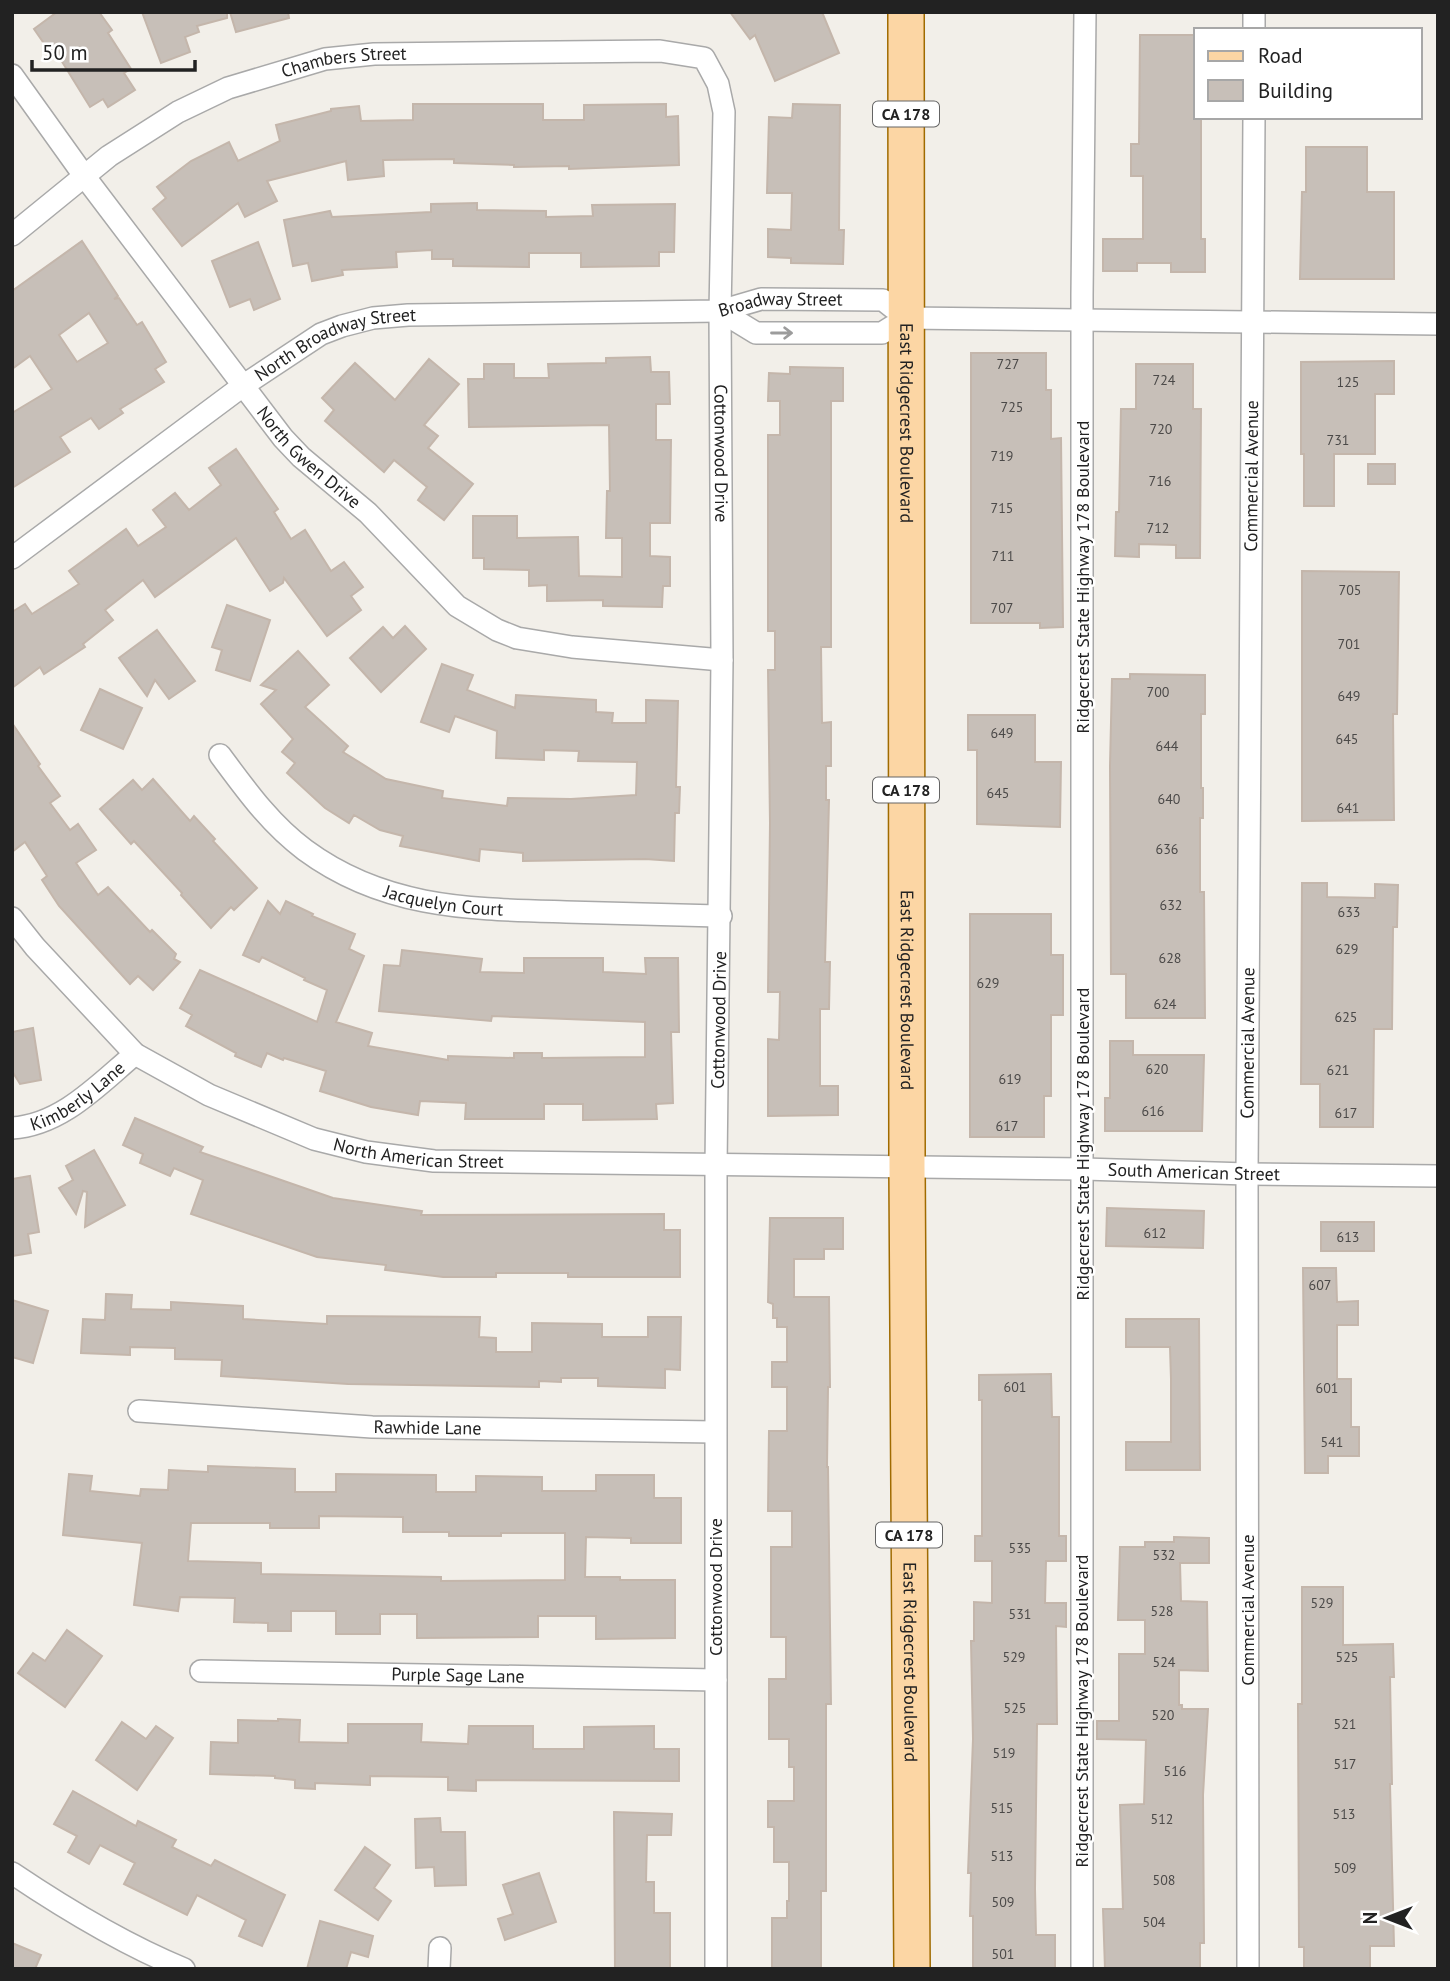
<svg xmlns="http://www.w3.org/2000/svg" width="1450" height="1981" font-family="'PT Sans',sans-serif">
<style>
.building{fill:#c7bfb8;stroke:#c4b6ab;stroke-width:2;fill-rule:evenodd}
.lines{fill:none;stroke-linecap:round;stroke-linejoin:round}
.street-casing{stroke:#a9a9a9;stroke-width:24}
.primary-casing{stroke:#a06b00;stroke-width:38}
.street{stroke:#fff;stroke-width:21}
.primary{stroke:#fcd6a4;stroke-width:35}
.oneway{stroke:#9c9c9c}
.labels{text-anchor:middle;stroke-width:5;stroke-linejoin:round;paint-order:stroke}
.number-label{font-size:14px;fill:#4b4948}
.shield{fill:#fff;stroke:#646464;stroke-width:2}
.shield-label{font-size:16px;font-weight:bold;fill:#222}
.street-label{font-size:18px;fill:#222;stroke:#fff}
</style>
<rect width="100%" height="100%" fill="#f2efe9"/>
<g class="building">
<polygon points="57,12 99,12 112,30 108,33 131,69 124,73 135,90 108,107 103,99 90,107 56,52 52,55 34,29"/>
<polygon points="142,12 227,12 227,18 197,26 199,32 185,37 190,52 161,63"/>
<polygon points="230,12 288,12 289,18 236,32"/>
<polygon points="730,12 822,12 839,53 775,81 755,35 750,39"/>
<polygon points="1140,35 1196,35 1196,117 1201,117 1201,239 1205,239 1205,272 1171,272 1171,263 1137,263 1137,271 1103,271 1103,239 1143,239 1143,176 1131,176 1131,144 1139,144"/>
<polygon points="413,104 543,104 543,120 584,120 584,105 666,104 666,117 678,116 679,165 569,169 569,166 514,167 514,165 454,163 454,159 383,160 384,176 348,180 346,161 267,181 277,201 245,217 238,203 182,246 153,209 166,198 157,187 191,161 229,142 238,161 280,141 276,125 331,111 331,109 359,106 361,121 413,120"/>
<polygon points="793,104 840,105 839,230 844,230 843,264 791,263 791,258 768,257 768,229 791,230 792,193 767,193 769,117 792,118"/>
<polygon points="1306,147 1367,147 1367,192 1394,192 1394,279 1300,279 1302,192 1306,192"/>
<polygon points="477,203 477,210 546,211 546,217 593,216 592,205 675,204 674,252 659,252 659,266 581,267 581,253 529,253 529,267 453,266 453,259 432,259 432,250 396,252 397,267 342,270 343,275 312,281 308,263 293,266 284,220 330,211 332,217 431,212 431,204"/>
<path d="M82 241 118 296 114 299 119 298 137 325 142 322 166 362 155 369 164 382 120 409 123 413 99 429 91 418 60 437 70 452 12 488V413L52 389 30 356 12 369V291ZM89 313 108 343 77 362 59 335Z"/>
<polygon points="258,242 280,299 254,310 250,299 230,307 212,261"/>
<polygon points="971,353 1046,353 1046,390 1051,390 1051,439 1061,438 1063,627 1040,628 1040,623 971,623"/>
<polygon points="650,357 651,372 669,372 670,404 656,404 656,440 671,440 670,523 650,523 650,556 670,557 670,586 663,586 662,607 603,606 603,600 547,601 547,585 529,586 529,570 484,569 484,558 473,558 473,516 517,516 517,538 578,537 579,576 622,577 622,538 606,538 607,491 610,491 609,425 469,427 468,379 484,379 484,364 514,364 514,378 549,378 548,364 606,363 606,358"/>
<polygon points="429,359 459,384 424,425 438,436 428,448 473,484 444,520 418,500 427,487 394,460 384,472 325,421 334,410 322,398 355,363 395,400"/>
<polygon points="1394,361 1394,394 1375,394 1375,454 1334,454 1334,506 1304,506 1304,454 1301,454 1301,362"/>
<polygon points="1136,364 1193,364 1193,409 1201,409 1200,558 1176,558 1176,545 1139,544 1139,557 1115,556 1116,512 1119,512 1121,409 1136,409"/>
<polygon points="790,367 843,368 843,401 831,401 831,647 821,647 822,723 831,722 831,766 826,766 826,800 829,800 825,962 830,962 829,1009 820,1009 820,1086 838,1086 838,1115 768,1116 768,1039 779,1040 780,992 768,992 770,823 768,670 775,670 775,631 768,631 768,435 780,435 780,401 768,401 769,373 790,374"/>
<polygon points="236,449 278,509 274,512 291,539 305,530 331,571 344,562 363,587 351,596 361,610 327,636 284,578 283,583 270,591 236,538 155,597 143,580 105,610 113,620 83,644 85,647 44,674 40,667 12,688 12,612 25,604 32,614 79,584 69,571 126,529 138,546 166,527 153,510 175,493 189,510 221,485 209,468"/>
<rect x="1368" y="464" width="27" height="20"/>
<polygon points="1302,571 1399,572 1397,714 1393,714 1394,820 1302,821"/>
<polygon points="227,605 270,620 250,681 216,670 222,650 212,647"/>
<polygon points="405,626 426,649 381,692 350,658 383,627 393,638"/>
<polygon points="157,630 195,681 169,699 155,680 147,696 119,658"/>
<polygon points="298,651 329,685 305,707 348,746 343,752 386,779 443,791 442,798 507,806 508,798 571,799 636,795 637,762 578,761 579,751 544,750 544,760 496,758 497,731 455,716 449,732 421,722 442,664 473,675 467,690 515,708 516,695 596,700 596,712 613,713 612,723 646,723 646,700 678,701 676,787 680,787 679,813 675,813 674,861 645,859 523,861 523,853 480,849 479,861 400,846 403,836 380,830 354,815 349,823 325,808 287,773 295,763 282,752 293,739 261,704 276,690 261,685"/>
<polygon points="1130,674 1205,675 1205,714 1201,714 1201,788 1203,788 1203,818 1200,818 1200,892 1204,892 1205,1018 1126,1018 1126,974 1111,974 1110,766 1112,679 1130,679"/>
<polygon points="100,689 142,708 123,749 81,730"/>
<polygon points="968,715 1035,715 1035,762 1061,762 1060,827 977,824 977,750 968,750"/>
<polygon points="12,723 40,764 38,766 60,796 50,803 70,830 78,824 96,850 76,863 98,895 108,887 150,932 152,930 176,954 174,959 180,962 153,990 138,976 130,984 59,906 42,880 47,876 25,842 12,852"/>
<polygon points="153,779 190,821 194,816 215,839 213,841 257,888 234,910 231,907 211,928 181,895 182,893 134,841 131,844 100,809 133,780 142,790"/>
<polygon points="1302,883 1327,883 1327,897 1375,898 1375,884 1398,885 1397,927 1393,927 1392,1029 1374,1029 1373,1127 1320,1127 1320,1084 1301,1084"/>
<polygon points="268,901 280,914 286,901 313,914 312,916 355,934 349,949 364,956 336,1022 372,1033 368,1046 448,1060 448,1056 514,1058 514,1053 542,1053 542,1058 645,1057 645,1022 492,1016 491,1021 379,1011 384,965 400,966 402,950 482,959 480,972 524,973 524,958 603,958 603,972 646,974 645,958 678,958 679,1032 671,1032 673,1103 656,1104 657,1119 583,1120 583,1104 544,1104 544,1119 465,1119 466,1103 420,1101 418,1115 371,1107 320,1091 326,1071 284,1058 283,1060 267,1053 261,1067 235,1056 236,1053 186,1026 192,1015 180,1008 200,970 317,1022 327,990 304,980 305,978 262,957 259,962 243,955"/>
<polygon points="970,914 1051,914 1051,955 1063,955 1063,1015 1051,1015 1051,1096 1044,1096 1044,1137 970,1137"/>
<polygon points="33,1028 41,1080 20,1084 12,1071 12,1032"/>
<polygon points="1110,1041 1133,1041 1133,1055 1204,1055 1202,1131 1105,1131 1105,1098 1110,1098"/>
<polygon points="135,1118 203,1147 200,1152 333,1198 422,1211 421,1215 664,1214 664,1230 680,1230 680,1277 568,1277 568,1273 496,1273 496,1277 443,1277 385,1270 386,1265 317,1257 191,1214 203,1180 174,1168 170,1176 140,1163 143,1154 123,1145"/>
<polygon points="94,1150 125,1205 85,1227 87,1192 83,1191 76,1214 59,1188 73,1180 66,1166"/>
<polygon points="30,1176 39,1232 28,1234 31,1253 12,1256 12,1179"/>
<polygon points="1107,1208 1204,1211 1203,1248 1106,1246"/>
<polygon points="770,1218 843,1218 843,1249 824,1249 824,1259 794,1259 794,1297 829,1297 830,1387 828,1387 827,1467 828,1467 831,1704 826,1704 826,1891 821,1891 821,1969 772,1969 772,1918 787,1918 787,1901 789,1901 789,1862 774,1862 774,1827 768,1827 768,1801 794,1801 794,1767 789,1767 789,1739 769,1739 769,1679 786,1679 786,1637 771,1637 771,1547 792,1547 792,1511 768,1511 769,1431 787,1431 787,1387 772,1387 772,1362 787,1362 787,1327 777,1327 777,1318 773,1318 773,1304 768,1302"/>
<rect x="1321" y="1222" width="53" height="29"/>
<polygon points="1303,1268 1336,1268 1337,1302 1358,1301 1358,1325 1337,1325 1337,1379 1351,1379 1351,1427 1359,1427 1359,1456 1328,1456 1328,1473 1305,1473"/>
<polygon points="106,1294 132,1295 131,1309 171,1310 171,1302 243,1306 243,1319 327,1324 327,1316 480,1317 479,1337 496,1338 496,1352 532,1352 532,1323 602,1324 602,1337 648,1337 648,1317 681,1317 680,1370 665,1369 665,1388 598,1386 598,1378 561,1378 561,1382 539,1381 539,1387 348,1384 221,1376 222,1360 175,1359 175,1348 130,1347 130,1355 81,1353 83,1319 105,1320"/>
<polygon points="12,1300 48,1311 33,1363 12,1357"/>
<polygon points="1126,1319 1199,1319 1200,1470 1126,1470 1126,1442 1171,1442 1171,1379 1170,1347 1126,1347"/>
<polygon points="1051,1374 1052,1417 1059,1417 1059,1536 1066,1536 1066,1561 1046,1561 1045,1603 1066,1603 1066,1627 1056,1626 1057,1724 1037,1724 1035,1889 1036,1935 1055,1935 1055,1969 973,1969 973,1916 970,1916 971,1873 968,1873 973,1739 971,1641 974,1641 974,1602 992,1603 992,1561 975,1561 975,1536 982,1536 982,1400 979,1400 979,1375"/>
<path d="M208 1466 295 1469V1492H336V1474L436 1475V1492H476V1476L542 1477V1491H596V1475H654V1498H681V1543H631V1538L586 1537 585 1577H620V1580H675V1638L596 1639V1616H538V1637L417 1638V1614H380V1634H336V1611H291V1631H268V1623L234 1622 235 1598 180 1597 178 1611 134 1605 142 1543 63 1535 69 1474 92 1476 90 1491 140 1496 141 1489 168 1490 169 1470 208 1472ZM319 1516 403 1517V1532H449V1536H501V1533H565V1580L441 1581V1577L261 1574V1563L188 1561 191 1523H270V1528H319Z"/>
<polygon points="1174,1537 1209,1538 1209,1563 1180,1563 1181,1601 1207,1602 1208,1671 1179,1670 1179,1705 1182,1705 1182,1709 1208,1709 1203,1795 1204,1943 1200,1943 1200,1969 1105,1969 1103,1909 1123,1909 1120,1805 1144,1804 1146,1740 1097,1739 1097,1721 1119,1721 1119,1654 1145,1654 1145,1620 1118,1620 1120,1547 1145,1547 1145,1542 1174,1542"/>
<polygon points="1302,1587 1343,1587 1343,1645 1393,1644 1394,1677 1390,1677 1392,1784 1390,1784 1394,1946 1370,1946 1370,1969 1304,1969 1304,1947 1299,1947 1298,1704 1302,1704"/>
<polygon points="67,1630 102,1656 65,1707 18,1673 33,1653 45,1661"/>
<polygon points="278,1719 300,1720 299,1742 348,1743 348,1724 422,1724 421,1742 468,1744 469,1726 533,1726 533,1749 584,1749 584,1727 654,1726 654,1749 679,1749 679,1781 476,1780 476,1791 448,1790 448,1777 370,1776 370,1785 315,1783 315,1789 295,1788 295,1780 275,1778 275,1776 210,1774 211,1742 238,1743 238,1720 278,1721"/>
<polygon points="122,1722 146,1739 156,1726 173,1738 137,1790 96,1760"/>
<polygon points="73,1791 136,1826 138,1821 176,1840 172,1847 211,1866 215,1860 285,1895 262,1946 239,1936 246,1920 197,1895 187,1915 124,1884 135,1863 100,1845 89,1864 68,1852 77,1836 54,1824"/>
<polygon points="614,1812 672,1814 671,1835 647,1835 646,1882 654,1882 654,1913 670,1913 670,1969 615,1969"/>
<polygon points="440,1818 441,1832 465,1832 466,1885 435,1886 434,1867 416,1868 415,1819"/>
<polygon points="365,1847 390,1865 374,1888 391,1901 378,1920 335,1890"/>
<polygon points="539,1873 556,1922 505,1940 498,1919 513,1914 503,1885"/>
<polygon points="320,1921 373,1936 368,1957 351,1952 346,1969 307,1969"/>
<polygon points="12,1943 41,1955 35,1969 12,1969"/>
</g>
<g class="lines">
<g class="street-casing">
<g id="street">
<polyline points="1254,12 1254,30"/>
<path id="s1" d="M12 75 85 177 283 438 301 457 368 513 457 606 497 630 517 638 572 647 722 660"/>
<path id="s2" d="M12 235 109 156 178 112 228 88 325 59 374 54 660 51 704 58 718 84 724 112 720 311 722 660 716 1166V1969"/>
<polyline points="720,311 756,333 882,333 906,318 1438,324"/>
<path id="s3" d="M12 558 244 385 321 334 342 326 373 318 408 315 720 311 761 299 883 300 906 318"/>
<path id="s4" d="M220 755C246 790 270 824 305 850 385 909 471 909 566 912 617 913 669 915 721 916"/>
<path id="s5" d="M12 918 35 947 135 1054 209 1095 314 1139 366 1152 434 1161 1084 1169 1247 1174 1438 1176"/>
<path id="s6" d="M12 1128C62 1125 99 1084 135 1054"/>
<path id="s7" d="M139 1411 372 1427 715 1432"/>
<path id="s8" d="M201 1671 716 1680"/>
<path d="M12 1873C67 1910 123 1944 184 1969"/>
<polyline points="439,1969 440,1948"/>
<polyline points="1082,1969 1082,295 1085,12"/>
<path id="s9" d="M1248 1969 1247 1174 1254 117"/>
</g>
</g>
<g class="primary-casing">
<g id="primary">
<path id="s10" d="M906 12 907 1168 912 1969"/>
</g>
</g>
<use href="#street" class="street"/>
<use href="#primary" class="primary"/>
</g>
<defs><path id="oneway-shaft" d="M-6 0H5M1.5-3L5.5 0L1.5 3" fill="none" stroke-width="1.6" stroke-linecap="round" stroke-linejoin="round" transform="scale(1.75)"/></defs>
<use class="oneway" href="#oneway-shaft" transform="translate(782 333)"/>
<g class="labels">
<g class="number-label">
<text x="1008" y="369">727</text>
<text x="1164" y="385">724</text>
<text x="1348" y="387">125</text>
<text x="1012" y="412">725</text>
<text x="1161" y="434">720</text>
<text x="1338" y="445">731</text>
<text x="1002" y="461">719</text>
<text x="1160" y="486">716</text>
<text x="1002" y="513">715</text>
<text x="1158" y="533">712</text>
<text x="1003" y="561">711</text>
<text x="1350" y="595">705</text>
<text x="1002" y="613">707</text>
<text x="1349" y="649">701</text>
<text x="1158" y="697">700</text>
<text x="1349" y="701">649</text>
<text x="1002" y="738">649</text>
<text x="1347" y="744">645</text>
<text x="1167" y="751">644</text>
<text x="998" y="798">645</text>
<text x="1169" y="804">640</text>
<text x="1348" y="813">641</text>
<text x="1167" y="854">636</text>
<text x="1171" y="910">632</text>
<text x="1349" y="917">633</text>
<text x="1347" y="954">629</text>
<text x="1170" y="963">628</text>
<text x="988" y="988">629</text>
<text x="1165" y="1009">624</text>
<text x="1346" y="1022">625</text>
<text x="1157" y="1074">620</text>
<text x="1338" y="1075">621</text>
<text x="1010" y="1084">619</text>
<text x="1153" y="1116">616</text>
<text x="1346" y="1118">617</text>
<text x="1007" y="1131">617</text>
<text x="1155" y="1238">612</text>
<text x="1348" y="1242">613</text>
<text x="1320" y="1290">607</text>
<text x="1015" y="1392">601</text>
<text x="1327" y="1393">601</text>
<text x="1332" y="1447">541</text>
<text x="1020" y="1553">535</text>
<text x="1164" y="1560">532</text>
<text x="1322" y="1608">529</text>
<text x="1162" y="1616">528</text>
<text x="1020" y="1619">531</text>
<text x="1014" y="1662">529</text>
<text x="1347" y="1662">525</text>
<text x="1164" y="1667">524</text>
<text x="1015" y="1713">525</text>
<text x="1163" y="1720">520</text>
<text x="1345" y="1729">521</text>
<text x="1004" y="1758">519</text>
<text x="1345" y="1769">517</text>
<text x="1175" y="1776">516</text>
<text x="1002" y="1813">515</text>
<text x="1344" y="1819">513</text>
<text x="1162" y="1824">512</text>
<text x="1002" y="1861">513</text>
<text x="1345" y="1873">509</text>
<text x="1164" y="1885">508</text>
<text x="1003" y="1907">509</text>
<text x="1154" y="1927">504</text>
<text x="1003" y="1959">501</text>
</g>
<g class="shield">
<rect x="873" y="101.5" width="66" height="25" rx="5"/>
<rect x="873" y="777.5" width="66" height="25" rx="5"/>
<rect x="876" y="1522.5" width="66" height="25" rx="5"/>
</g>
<g class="shield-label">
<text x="906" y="120">CA 178</text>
<text x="906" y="796">CA 178</text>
<text x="909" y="1541">CA 178</text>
</g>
<g class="street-label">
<text dy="6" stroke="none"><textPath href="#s2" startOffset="382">Chambers Street</textPath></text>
<text dy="6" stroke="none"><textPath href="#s3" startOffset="845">Broadway Street</textPath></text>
<text dy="6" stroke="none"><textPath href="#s3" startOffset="392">North Broadway Street</textPath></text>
<text dy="6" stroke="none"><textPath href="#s10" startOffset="411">East Ridgecrest Boulevard</textPath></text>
<text dy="6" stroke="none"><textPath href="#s2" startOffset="1143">Cottonwood Drive</textPath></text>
<text dy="6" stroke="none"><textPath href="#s1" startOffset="485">North Gwen Drive</textPath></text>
<text dy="6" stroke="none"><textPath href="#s9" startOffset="1493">Commercial Avenue</textPath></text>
<text transform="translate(1083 577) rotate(-90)" y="6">Ridgecrest State Highway 178 Boulevard</text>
<text dy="6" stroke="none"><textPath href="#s4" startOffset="278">Jacquelyn Court</textPath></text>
<text dy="6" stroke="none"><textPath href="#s10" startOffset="978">East Ridgecrest Boulevard</textPath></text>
<text transform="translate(719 1020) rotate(-89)" y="6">Cottonwood Drive</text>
<text dy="6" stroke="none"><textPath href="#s9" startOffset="926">Commercial Avenue</textPath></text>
<text dy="6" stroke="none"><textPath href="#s6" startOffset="74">Kimberly Lane</textPath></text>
<text transform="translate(1083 1144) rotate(-90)" y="6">Ridgecrest State Highway 178 Boulevard</text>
<text dy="6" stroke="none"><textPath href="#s5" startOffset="488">North American Street</textPath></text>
<text dy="6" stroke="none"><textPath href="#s5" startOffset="1264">South American Street</textPath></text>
<text dy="6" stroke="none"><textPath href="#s7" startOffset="289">Rawhide Lane</textPath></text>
<text transform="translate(716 1587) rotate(-90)" y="6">Cottonwood Drive</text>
<text transform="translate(1248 1610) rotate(-90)" y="6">Commercial Avenue</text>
<text dy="6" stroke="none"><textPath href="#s10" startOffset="1650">East Ridgecrest Boulevard</textPath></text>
<text dy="6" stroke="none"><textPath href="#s8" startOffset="257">Purple Sage Lane</textPath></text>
<text transform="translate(1082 1711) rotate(-90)" y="6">Ridgecrest State Highway 178 Boulevard</text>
</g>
</g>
<rect width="1450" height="1981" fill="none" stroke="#222222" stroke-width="28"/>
<rect x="1194" y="28" width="228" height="91" fill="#ffffff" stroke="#a7a7a7" stroke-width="2"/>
<rect x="1208" y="51" width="35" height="10" fill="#fcd6a4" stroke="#a7a7a7" stroke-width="2"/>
<text x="1258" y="63" font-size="21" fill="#222222">Road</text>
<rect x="1208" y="80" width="35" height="21" fill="#c7bfb8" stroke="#a7a7a7" stroke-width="2"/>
<text x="1258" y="98" font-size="21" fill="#222222">Building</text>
<g transform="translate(1387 1918) rotate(270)" stroke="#ffffff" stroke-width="5" paint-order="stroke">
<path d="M0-5L12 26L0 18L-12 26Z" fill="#222222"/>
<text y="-10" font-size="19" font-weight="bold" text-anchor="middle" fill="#222222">N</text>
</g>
<path d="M32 60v10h163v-10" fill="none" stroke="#222222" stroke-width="3.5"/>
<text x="42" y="60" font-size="21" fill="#222222" stroke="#ffffff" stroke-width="5" paint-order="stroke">50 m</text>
</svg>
